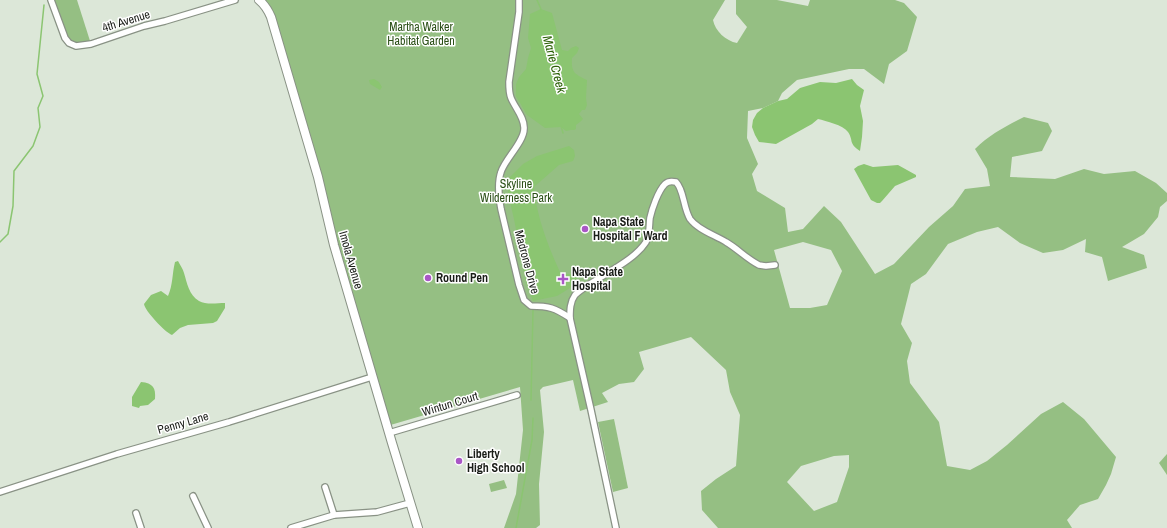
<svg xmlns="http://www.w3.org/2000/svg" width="1167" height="528" font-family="'Archivo Narrow',sans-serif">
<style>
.green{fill:#95bf83;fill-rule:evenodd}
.water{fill:#8bc571}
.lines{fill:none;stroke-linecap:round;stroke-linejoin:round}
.stream{stroke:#8bc571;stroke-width:1.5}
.street-casing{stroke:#899285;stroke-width:8}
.secondary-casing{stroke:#899285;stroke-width:10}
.street{stroke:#fff;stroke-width:5.5}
.secondary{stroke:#fff;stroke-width:8}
.poi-dot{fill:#a956c6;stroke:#fff;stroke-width:1.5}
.labels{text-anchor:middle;stroke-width:3;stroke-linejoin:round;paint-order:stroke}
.street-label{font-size:12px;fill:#1a1d18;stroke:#fff}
.park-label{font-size:12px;fill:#294e15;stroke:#fff}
.poi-label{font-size:12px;font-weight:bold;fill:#1a1d18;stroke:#fff;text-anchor:start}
.water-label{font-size:13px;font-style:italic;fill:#2c6107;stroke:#fff}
</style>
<rect width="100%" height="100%" fill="#dce7d8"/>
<g class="green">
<polygon points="51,0 77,0 91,44 76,46 69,43"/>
<path d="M259 0H725L713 20C715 31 726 41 737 43L747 27 736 14V0H777L808 6 810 0H895L904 3 917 17 907 51 889 64 884 84 864 69H849L797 80 782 93 778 101 763 108 748 111 747 138 758 164 752 174 757 191 785 208 788 232 803 229 824 206 841 222 875 274 894 264 929 227 953 206 965 189 990 186 987 169 975 149C989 135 1006 126 1024 117L1048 123 1052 131 1042 151 1012 157 1010 177 1055 179 1084 169 1104 174 1135 171 1156 183 1167 193V201L1160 207 1158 217 1144 234 1122 247 1144 255 1147 268 1108 281 1102 257 1085 252 1086 239 1063 250 1043 253 1020 243 998 227 977 232 948 244 926 274 911 284 901 324 912 343 907 361 910 383 939 422 947 466 970 470 987 461 1007 445 1041 414 1063 402 1084 419 1116 457 1111 474 1106 485 1098 499 1080 505 1067 520 1072 528H718L702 510 701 491 716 479 736 466 740 415 730 392 726 370 691 337 639 352 644 369 634 382 619 384 602 393 608 402 580 411 573 380 543 387 540 390 544 432 539 484 540 525 536 528H504L516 494 523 430 520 387 387 426 271 17ZM803 242 831 250 842 271 827 305 810 308H790L774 250ZM849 455V467L837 502 814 511 787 482 801 466 834 456Z"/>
<polygon points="614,419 628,488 613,492 598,422"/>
<polygon points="1167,454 1167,475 1159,463"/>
<polygon points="504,480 507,488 491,492 489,484"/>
</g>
<g class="water">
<path d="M541 9 552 13 562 50 568 51 571 48 576 46 579 48 577 53 572 58C571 73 575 74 587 80L586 98 587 105 585 110H582L579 114 583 119 580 122 576 125V129L574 130H571L566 131 561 127 545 128 527 115 516 96V84L519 77 526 69 528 58 531 48 528 38 530 14Z"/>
<polygon points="374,79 379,82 382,87 380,90 370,84 369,80"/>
<path d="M852 79 857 85 864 90 860 106 863 121 862 137 860 151C848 143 854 141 848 132 843 125 826 121 818 119L812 124 776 144 759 142 755 135 752 127 753 120 757 113 763 108 778 101 787 99 800 88 820 82 836 83Z"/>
<path d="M569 146 574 150 575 156 573 161 559 165 534 187C536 215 549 249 561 274H580L570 288 557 296 533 301 526 283 514 219 508 194 509 178 523 164 537 156Z"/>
<polygon points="864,164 873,167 898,165 916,175 916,177 895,186 882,201 880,203 877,203 871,200 854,169 858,166"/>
<path d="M178 261C180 265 183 269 184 273 187 283 189 295 199 301 206 305 217 303 225 303V308L217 321 213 323 188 325 180 328 172 335C165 332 145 311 144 304L151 295 161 291 168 296C173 285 172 274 175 262Z"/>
<path d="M141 382C153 383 156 388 155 399L148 405 140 406 139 408 132 406V397Z"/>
</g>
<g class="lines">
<g class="stream">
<polyline points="537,0 541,9 540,11"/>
<polyline points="561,126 563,133"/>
<polyline points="0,242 8,234 13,206 14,171 33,146 40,127 38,108 43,96 37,74 38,64 44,5"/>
<polyline points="531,400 533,310"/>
<polyline points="516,528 532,440 533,418"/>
</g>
<g class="street-casing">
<g id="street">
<polyline points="51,0 65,38 69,43 76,46 91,44 144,26 165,21 235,0"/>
<path d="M519 0V12L509 82C509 88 509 93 511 98 515 108 525 118 524 129 524 142 505 159 501 172 497 183 499 198 501 209L519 285 524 300 531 306C549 306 555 308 570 318L591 410 616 528"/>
<path d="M570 318C570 310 570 302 575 295 580 290 587 286 593 282 610 271 635 259 646 242 650 235 649 225 650 218 652 209 658 191 665 184 668 181 672 181 676 182 684 190 683 207 690 219 698 230 715 235 726 242 738 249 747 259 759 265L766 266 775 265"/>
<polyline points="389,433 517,395"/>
<polyline points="325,487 334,515"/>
<polyline points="0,492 117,454 229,422 372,377"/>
<polyline points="193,496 208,528"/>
<polyline points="136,513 141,528"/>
<polyline points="291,528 334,515 377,512 410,503"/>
</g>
</g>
<g class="secondary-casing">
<path id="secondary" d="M259 0C265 5 268 10 271 17L318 177 334 245 392 443 418 528"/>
</g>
<use href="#street" class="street"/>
<use href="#secondary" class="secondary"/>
</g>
<g class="poi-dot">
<circle cx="585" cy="229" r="4"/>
<circle cx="428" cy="278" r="4"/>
<path d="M561 273h4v4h4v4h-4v4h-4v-4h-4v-4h4z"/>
<circle cx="459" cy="461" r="4"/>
</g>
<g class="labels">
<g class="street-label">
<text transform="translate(126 21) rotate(-17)" y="4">4th Avenue</text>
<text transform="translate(351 260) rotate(74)" y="4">Imola Avenue</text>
<text transform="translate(527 262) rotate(75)" y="4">Madrone Drive</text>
<text transform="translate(450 404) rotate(-17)" y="4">Wintun Court</text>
<text transform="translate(183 423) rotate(-16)" y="4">Penny Lane</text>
</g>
<g class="park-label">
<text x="421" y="31">Martha Walker<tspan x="421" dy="14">Habitat Garden</tspan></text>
<text x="516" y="188">Skyline<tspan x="516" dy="14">Wilderness Park</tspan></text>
</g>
<g class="poi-label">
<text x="593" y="226">Napa State<tspan x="593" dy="14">Hospital F Ward</tspan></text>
<text x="572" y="276">Napa State<tspan x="572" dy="14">Hospital</tspan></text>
<text x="436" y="282">Round Pen</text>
<text x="467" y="458">Liberty<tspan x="467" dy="14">High School</tspan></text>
</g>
<g class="water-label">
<text transform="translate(555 64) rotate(75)" y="5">Marie Creek</text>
</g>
</g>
</svg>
